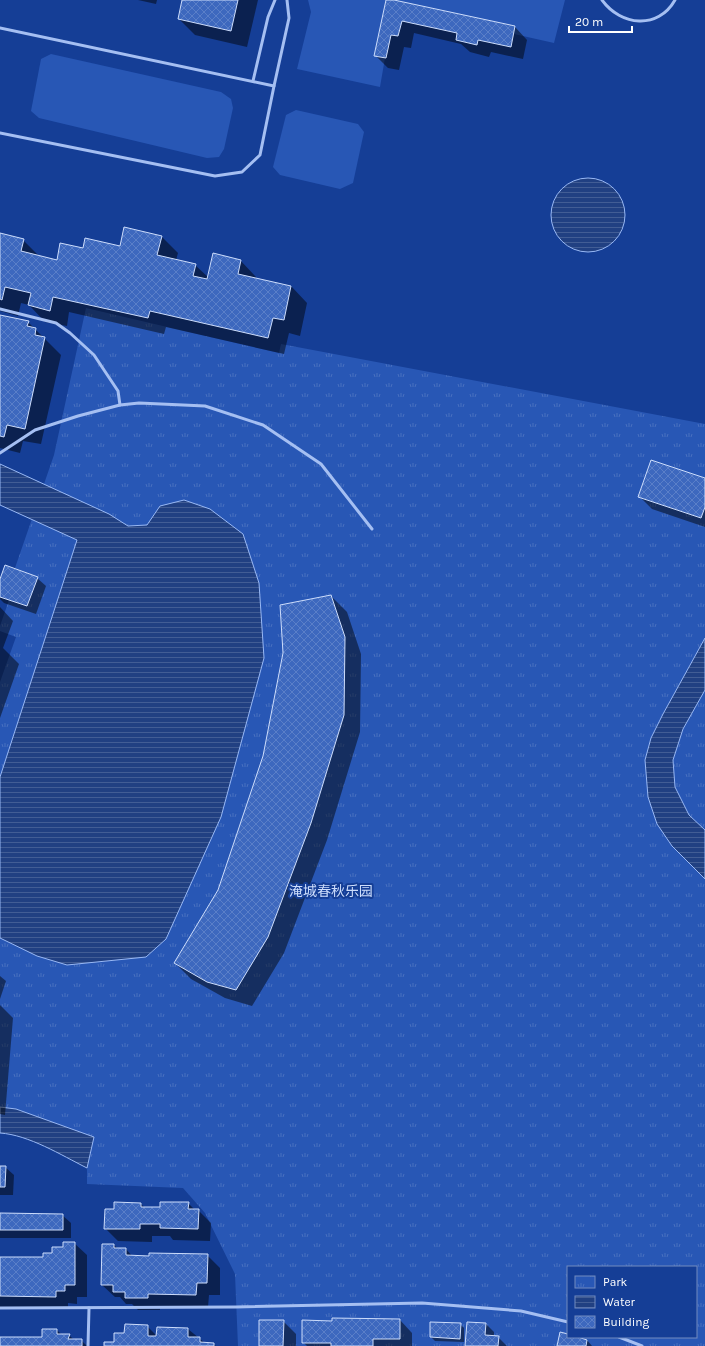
<svg xmlns="http://www.w3.org/2000/svg" width="705" height="1346" font-family="Karla,'Noto Sans SC',sans-serif">
<style>
.grass{fill:#2857b5}
.park{fill:url(#park-tufts);fill-rule:evenodd}
.water{fill:url(#water-rules);stroke:#98b8f5}
.shadow{fill:#0007}
.building{fill:url(#building-cross-hatch);stroke:#cdddfc}
.lines{fill:none;stroke-linecap:round;stroke-linejoin:round}
.lane{stroke:#a5bff2;stroke-width:3}
.labels{text-anchor:middle;stroke-width:4;stroke-linejoin:round;paint-order:stroke}
.park-label{font-size:14px;fill:#cdddfc;stroke:#153e96}
</style>
<defs>
<pattern id="park-tufts" width="24" height="20" patternUnits="userSpaceOnUse"><rect width="24" height="20" fill="#2857b5"/><path d="M3 7l-1-3M5 7V3M7 7l1-3M15 17l-1-3M17 17v-4M19 17l1-3" fill="none" stroke="#4870c0"/></pattern>
<pattern id="water-rules" width="6" height="5" patternUnits="userSpaceOnUse"><rect width="6" height="5" fill="#214082"/><path d="M0 2.5h6" fill="none" stroke="#425d95"/></pattern>
<pattern id="building-cross-hatch" width="8" height="8" patternUnits="userSpaceOnUse"><rect width="8" height="8" fill="#3d68be"/><path d="M0 0l8 8M0 8l8-8" fill="none" stroke="#5a7fc8"/></pattern>
</defs>
<rect width="100%" height="100%" fill="#153e96"/>
<g class="grass">
<polygon points="308,0 386,0 375,56 385,58 380,87 297,69 311,12"/>
<polygon points="394,0 565,0 554,43 514,34 515,26"/>
<polygon points="51,54 221,92 231,99 233,108 224,149 219,157 207,158 39,118 31,111 41,59"/>
<polygon points="296,110 358,124 364,132 353,183 340,189 280,175 273,167 286,115"/>
</g>
<g class="park">
<path d="M86 308 279 353 281 344 705 424V638L663 714 672 846 705 879V1346H238L235 1274 205 1213 183 1188 87 1184V1168L94 1137 16 1109 0 1107V682L16 637 0 631V626L9 600 27 606 38 577 15 568 54 455ZM568 1267H696V1337H568Z"/>
<polygon points="705,690 705,830 689,815 675,787 673,760 683,729"/>
</g>
<g class="water">
<circle cx="588" cy="215" r="37"/>
<polygon points="0,464 109,514 128,526 147,525 160,506 184,500 210,509 243,534 259,583 264,658 221,817 166,939 146,957 67,965 37,956 0,938 0,777 77,540 0,505"/>
<polygon points="705,638 705,690 683,729 673,760 675,787 689,815 705,830 705,879 672,846 657,824 648,797 645,760 651,738 663,714"/>
<path d="M0 1107 16 1109 94 1137 87 1168C61 1155 29 1135 0 1133Z"/>
</g>
<g class="shadow">
<polygon points="138,0 157,0 156,4"/>
<polygon points="183,0 258,0 247,47 195,35 179,19"/>
<polygon points="387,0 515,27 527,40 523,59 491,52 489,57 470,52 461,44 414,33 411,48 404,47 399,70 388,68 375,55"/>
<polygon points="0,234 23,240 40,257 57,261 84,250 121,247 161,236 178,253 176,260 195,265 208,277 240,260 256,277 256,279 291,286 307,303 300,336 289,333 284,354 166,327 164,334 69,312 67,326 45,322 29,305 21,303 18,316 0,311"/>
<polygon points="0,316 28,322 61,355 41,444 23,441 20,453 0,448"/>
<polygon points="705,479 705,527 652,509 639,496"/>
<polygon points="37,578 46,586 36,614 4,603 0,599 0,582"/>
<polygon points="331,596 347,612 361,654 360,732 327,840 284,953 252,1006 225,998 191,979 175,963 219,890"/>
<polygon points="0,607 13,621 3,648 19,664 0,718"/>
<polygon points="0,976 6,981 0,999"/>
<polygon points="0,1005 13,1018 5,1115 0,1114"/>
<polygon points="0,1167 5,1167 14,1175 13,1195 0,1195"/>
<polygon points="188,1203 195,1210 198,1210 211,1223 210,1241 173,1240 170,1236 152,1236 152,1242 118,1241 105,1228 115,1210 141,1204 145,1208 161,1208"/>
<polygon points="0,1214 62,1215 71,1223 71,1238 0,1238"/>
<polygon points="74,1243 87,1255 87,1297 77,1297 77,1304 68,1303 68,1309 0,1308 0,1258 44,1258"/>
<polygon points="114,1245 118,1249 126,1249 133,1257 207,1255 220,1268 220,1295 209,1295 208,1307 160,1306 160,1310 138,1310 132,1304 126,1304 120,1297 115,1297 102,1285"/>
<polygon points="400,1320 412,1333 412,1346 307,1346 303,1342"/>
<polygon points="283,1321 296,1334 296,1346 260,1346"/>
<polygon points="460,1324 464,1328 464,1342 435,1341 431,1337"/>
<polygon points="486,1324 494,1332 494,1337 498,1337 507,1346 466,1346"/>
<polygon points="147,1326 157,1336 158,1328 188,1329 205,1343 213,1344 216,1346 105,1346 115,1343 125,1334"/>
<polygon points="57,1330 62,1335 69,1335 74,1340 81,1340 87,1346 0,1346 0,1338 43,1338"/>
<polygon points="568,1336 568,1337 574,1337 587,1340 592,1346 558,1346"/>
</g>
<g class="building">
<polygon points="182,0 238,0 231,31 178,19"/>
<polygon points="386,0 394,0 515,26 511,47 478,40 477,45 456,40 457,33 402,21 398,36 391,35 386,58 374,56"/>
<polygon points="124,227 162,236 157,255 196,264 193,276 207,279 213,253 241,260 238,274 291,286 284,320 273,318 268,338 150,311 148,318 53,297 50,311 28,305 31,293 5,287 2,300 0,299 0,233 24,239 21,251 57,260 60,243 83,248 85,238 120,246"/>
<polygon points="0,315 29,321 27,326 36,328 35,335 45,337 25,429 7,425 4,437 0,436"/>
<polygon points="651,460 705,478 705,507 701,518 638,497"/>
<polygon points="5,565 38,577 27,606 0,597 0,579"/>
<polygon points="331,595 345,637 344,715 311,823 268,937 236,990 207,982 174,963 218,890 263,756 283,653 280,605"/>
<polygon points="0,1166 6,1166 5,1187 0,1187"/>
<polygon points="114,1202 141,1203 141,1207 160,1207 160,1202 189,1202 188,1209 199,1209 198,1229 160,1228 160,1224 140,1224 140,1229 104,1229 105,1209 114,1209"/>
<polygon points="0,1213 63,1214 63,1230 0,1230"/>
<polygon points="63,1242 75,1242 75,1285 65,1285 65,1291 56,1291 56,1297 0,1296 0,1257 43,1257 43,1253 52,1253 52,1247 63,1247"/>
<polygon points="102,1244 114,1244 114,1248 126,1248 126,1255 149,1256 149,1253 208,1254 207,1283 197,1283 196,1295 148,1294 148,1298 125,1298 125,1292 113,1292 113,1285 101,1285"/>
<polygon points="332,1318 400,1319 400,1339 373,1339 373,1346 331,1346 331,1343 302,1343 302,1320 332,1321"/>
<polygon points="259,1320 284,1320 283,1346 259,1346"/>
<polygon points="430,1322 461,1323 460,1339 430,1337"/>
<polygon points="467,1322 486,1323 485,1335 499,1336 498,1346 465,1346"/>
<polygon points="125,1324 148,1325 148,1336 156,1336 157,1327 188,1328 188,1337 200,1337 200,1342 214,1343 214,1346 104,1346 104,1342 114,1342 114,1333 124,1333"/>
<polygon points="42,1329 57,1329 57,1334 70,1334 68,1339 82,1339 82,1346 0,1346 0,1337 42,1337"/>
<polygon points="560,1332 568,1334 568,1337 578,1337 587,1340 586,1346 557,1346"/>
</g>
<g class="lines">
<g class="lane">
<path d="M602 0C621 26 658 30 675 0"/>
<polyline points="0,28 274,86 260,155 242,172 215,176 0,133"/>
<polyline points="253,81 268,17 275,0"/>
<polyline points="274,86 289,18 287,0"/>
<polyline points="0,309 56,323 70,333 94,355 118,391 120,405"/>
<polyline points="0,453 35,430 78,416 120,405 139,403 205,406 263,425 321,464 372,529"/>
<polyline points="0,1308 236,1307 422,1303 521,1311 568,1322"/>
<polyline points="619,1337 642,1346"/>
<polyline points="88,1346 89,1308"/>
</g>
</g>
<g class="labels">
<g class="park-label">
<text x="331" y="896">淹城春秋乐园</text>
</g>
</g>
<rect x="567" y="1266" width="130" height="72" fill="#153e96" stroke="#738bc0"/>
<rect x="575" y="1276" width="20" height="12" fill="url(#park-tufts)" stroke="#738bc0"/>
<text x="603" y="1286" font-size="12" fill="#ffffff">Park</text>
<rect x="575" y="1296" width="20" height="12" fill="url(#water-rules)" stroke="#738bc0"/>
<text x="603" y="1306" font-size="12" fill="#ffffff">Water</text>
<rect x="575" y="1316" width="20" height="12" fill="url(#building-cross-hatch)" stroke="#738bc0"/>
<text x="603" y="1326" font-size="12" fill="#ffffff">Building</text>
<path d="M569 26v6h63v-6" fill="none" stroke="#ffffff" stroke-width="2"/>
<text x="575" y="26" font-size="12" fill="#ffffff" stroke="#153e96" stroke-width="3" paint-order="stroke">20 m</text>
</svg>
